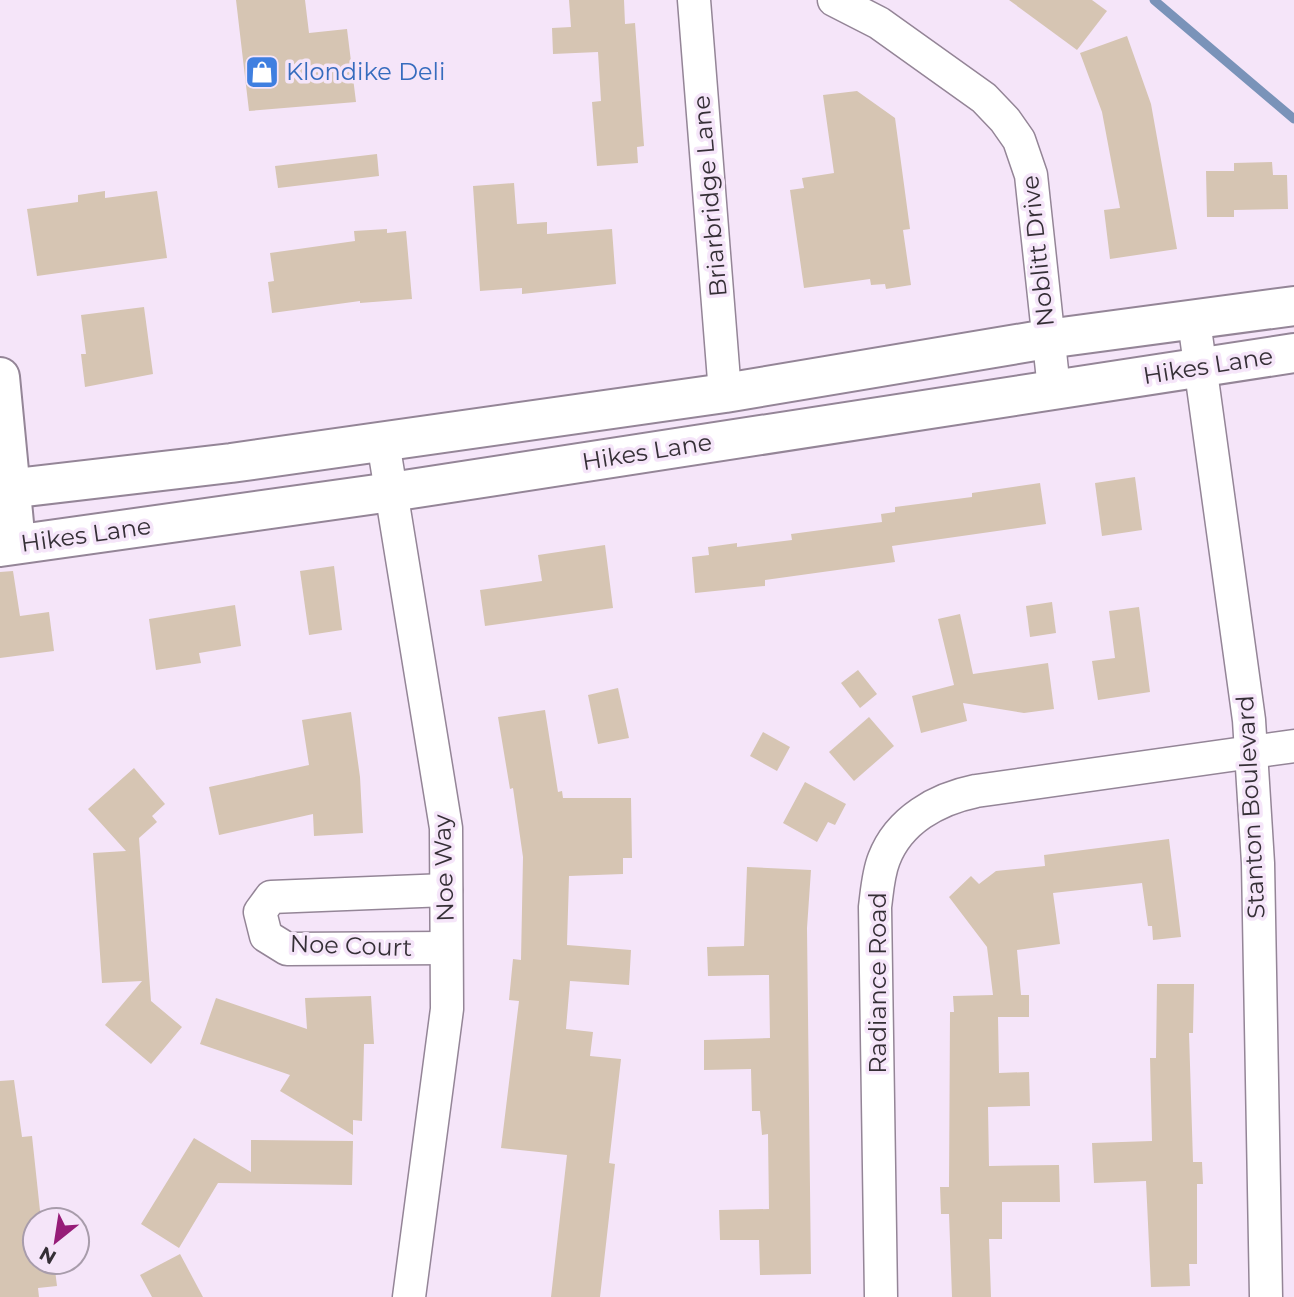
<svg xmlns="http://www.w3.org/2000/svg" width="1294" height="1297" font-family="Montserrat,sans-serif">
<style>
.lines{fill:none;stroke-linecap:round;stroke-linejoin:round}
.stream{stroke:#7a93b9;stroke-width:9}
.building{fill:#d6c5b3}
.minor-casing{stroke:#948597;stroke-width:35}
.tertiary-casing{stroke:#948597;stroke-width:42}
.secondary-casing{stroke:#948597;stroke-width:42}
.minor{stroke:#fff;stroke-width:32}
.tertiary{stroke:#fff;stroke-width:38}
.secondary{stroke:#fff;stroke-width:38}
.labels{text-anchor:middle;stroke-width:7;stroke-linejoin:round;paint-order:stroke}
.shop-label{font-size:24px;fill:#366cbe;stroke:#f5e5f9;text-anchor:start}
.street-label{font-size:24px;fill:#352f36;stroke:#f5e5f9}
</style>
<rect width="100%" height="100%" fill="#f5e5f9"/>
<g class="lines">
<polyline class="stream" points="1154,0 1294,119"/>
</g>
<g class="building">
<polygon points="236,0 305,0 309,33 347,29 356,102 249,111"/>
<polygon points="569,0 624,0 625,24 635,23 644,146 637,147 638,163 597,166 592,102 601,101 598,52 553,54 552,28 571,27"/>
<polygon points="1009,0 1092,0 1107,11 1077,50"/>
<polygon points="1127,36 1151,104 1177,249 1110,259 1104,210 1120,208 1102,112 1080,53"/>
<polygon points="857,91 895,118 910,229 903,230 911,285 886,289 885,284 871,285 870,279 804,288 790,190 804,188 802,178 834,173 823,95"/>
<polygon points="377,154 379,176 278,188 275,166"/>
<polygon points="1272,162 1273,175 1287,175 1288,209 1234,210 1234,217 1207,217 1206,171 1234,171 1234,163"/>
<polygon points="514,183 517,224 547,222 547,234 612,229 616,284 522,294 522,288 480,291 473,186"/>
<polygon points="105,191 105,198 157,191 167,258 37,276 27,209 78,202 78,195"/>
<polygon points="387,229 387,233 406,231 412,299 360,303 360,301 272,313 268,282 274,281 270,253 355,241 354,231"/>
<polygon points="144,307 153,374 85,387 81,354 86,354 81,315"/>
<polygon points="1135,477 1142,530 1102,536 1095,483"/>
<polygon points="1040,483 1046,524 892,546 895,562 765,580 765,586 695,593 692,557 709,555 708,547 737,543 737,547 792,540 791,534 882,522 881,514 895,512 895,507 972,497 972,493"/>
<polygon points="605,545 613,608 485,626 480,590 542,581 538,555"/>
<polygon points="334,566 342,630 309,635 300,571"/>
<polygon points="13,571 20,616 49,612 54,651 0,658 0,572"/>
<polygon points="1052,602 1056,633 1030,637 1026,606"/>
<polygon points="235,605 241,646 199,653 201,663 156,670 149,619"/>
<polygon points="1139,607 1150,692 1098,700 1092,661 1115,658 1109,611"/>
<polygon points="960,614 973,674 1048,663 1054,709 1024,713 963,703 967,721 921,733 912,696 954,685 938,619"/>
<polygon points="858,670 877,694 860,708 841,683"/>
<polygon points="618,688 629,738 598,744 588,695"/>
<polygon points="545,710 558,792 562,791 563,798 631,798 632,858 623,858 623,874 569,876 567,945 631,950 629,985 570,981 566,1029 593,1032 590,1056 621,1059 609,1163 615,1164 600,1297 551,1297 567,1155 501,1148 519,1001 509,1000 513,959 521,960 523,857 513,788 510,789 498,717"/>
<polygon points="351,712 360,777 363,833 314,836 313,814 219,835 209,787 309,765 302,720"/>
<polygon points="869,717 894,746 854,781 829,752"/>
<polygon points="763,732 790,747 777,771 750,756"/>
<polygon points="134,768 165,804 152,816 157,822 139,838 151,1001 182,1027 151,1064 105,1025 142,981 102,983 93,853 126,851 88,809"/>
<polygon points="805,782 846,804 835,825 828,822 817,842 783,823"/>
<polygon points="1169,839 1181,937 1153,940 1152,926 1148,926 1142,883 1053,893 1060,944 1017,950 1021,995 1029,995 1029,1017 998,1017 999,1073 1029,1072 1030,1106 988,1107 989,1166 1059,1165 1060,1202 1002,1202 1002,1239 989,1239 991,1297 952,1297 949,1214 941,1214 940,1187 949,1187 950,1012 954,1012 953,996 993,995 987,947 949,897 971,876 979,884 996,871 1045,866 1044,855"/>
<polygon points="747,867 811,870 807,928 811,1274 760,1275 759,1240 720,1240 719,1210 769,1209 768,1134 762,1135 760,1111 752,1111 751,1069 704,1070 704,1040 770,1038 769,975 708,976 707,947 744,946"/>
<polygon points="1157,984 1194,984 1193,1033 1189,1033 1193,1162 1202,1162 1203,1184 1197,1184 1197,1264 1189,1264 1190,1286 1151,1287 1146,1181 1094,1183 1092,1143 1152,1141 1150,1058 1156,1058"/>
<polygon points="371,996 374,1044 364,1044 362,1121 353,1120 353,1135 280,1091 290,1075 200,1044 216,998 307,1029 305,998"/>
<polygon points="14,1080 22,1137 32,1136 41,1220 35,1220 35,1262 54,1262 57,1286 38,1288 39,1297 0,1297 0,1081"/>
<polygon points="194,1138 251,1172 251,1140 353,1141 352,1185 218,1183 179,1248 141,1224"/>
<polygon points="180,1254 203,1297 152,1297 140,1275"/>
</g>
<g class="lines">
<g class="minor-casing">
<g id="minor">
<polyline points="694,0 725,393"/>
<polyline points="834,0 879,23 984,98 1005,120 1019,140 1031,175 1054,389"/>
<polyline points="1194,321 1249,720 1258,863 1266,1297"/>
<polyline points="383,442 446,828 447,1009 409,1297"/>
<polyline points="446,890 271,897 260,912 266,936 287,949 446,948"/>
<path d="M881 1297 875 907C877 892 878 874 884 859 899 820 937 799 976 791L1294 746"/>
</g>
</g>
<g class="tertiary-casing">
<polyline id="tertiary" points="0,377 16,544"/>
</g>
<g class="secondary-casing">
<g id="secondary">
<polyline points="0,490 231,463 725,393 1047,339 1294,306"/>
<polyline points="0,547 391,492 1294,353"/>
</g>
</g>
<use href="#minor" class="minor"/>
<use href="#tertiary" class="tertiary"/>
<use href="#secondary" class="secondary"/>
</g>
<defs>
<g id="shop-square" transform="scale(1.75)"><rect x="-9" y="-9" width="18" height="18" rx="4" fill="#3f7fe0" stroke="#f5e5f9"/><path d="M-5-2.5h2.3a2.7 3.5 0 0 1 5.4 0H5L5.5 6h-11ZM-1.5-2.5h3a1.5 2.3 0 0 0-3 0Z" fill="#fff"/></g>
</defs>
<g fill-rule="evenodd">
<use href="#shop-square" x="262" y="72"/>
</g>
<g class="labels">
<g class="shop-label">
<text x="286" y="80">Klondike Deli</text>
</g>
<g class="street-label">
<text transform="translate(710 196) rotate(-95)" y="8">Briarbridge Lane</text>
<text transform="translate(1038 251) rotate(-96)" y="8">Noblitt Drive</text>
<text transform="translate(1208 366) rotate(-9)" y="8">Hikes Lane</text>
<text transform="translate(647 452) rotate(-9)" y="8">Hikes Lane</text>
<text transform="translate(86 535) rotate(-8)" y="8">Hikes Lane</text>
<text transform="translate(1251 807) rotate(-93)" y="8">Stanton Boulevard</text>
<text transform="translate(444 868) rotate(-92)" y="8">Noe Way</text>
<text transform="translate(351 946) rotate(2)" y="8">Noe Court</text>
<text transform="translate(878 983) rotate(-90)" y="8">Radiance Road</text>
</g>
</g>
<g transform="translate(56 1241) rotate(210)"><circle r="33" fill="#f5e5f9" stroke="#a89cab" stroke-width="2"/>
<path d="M0-5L12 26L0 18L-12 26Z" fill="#961c78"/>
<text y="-10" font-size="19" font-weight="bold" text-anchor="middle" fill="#352f36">N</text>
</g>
</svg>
